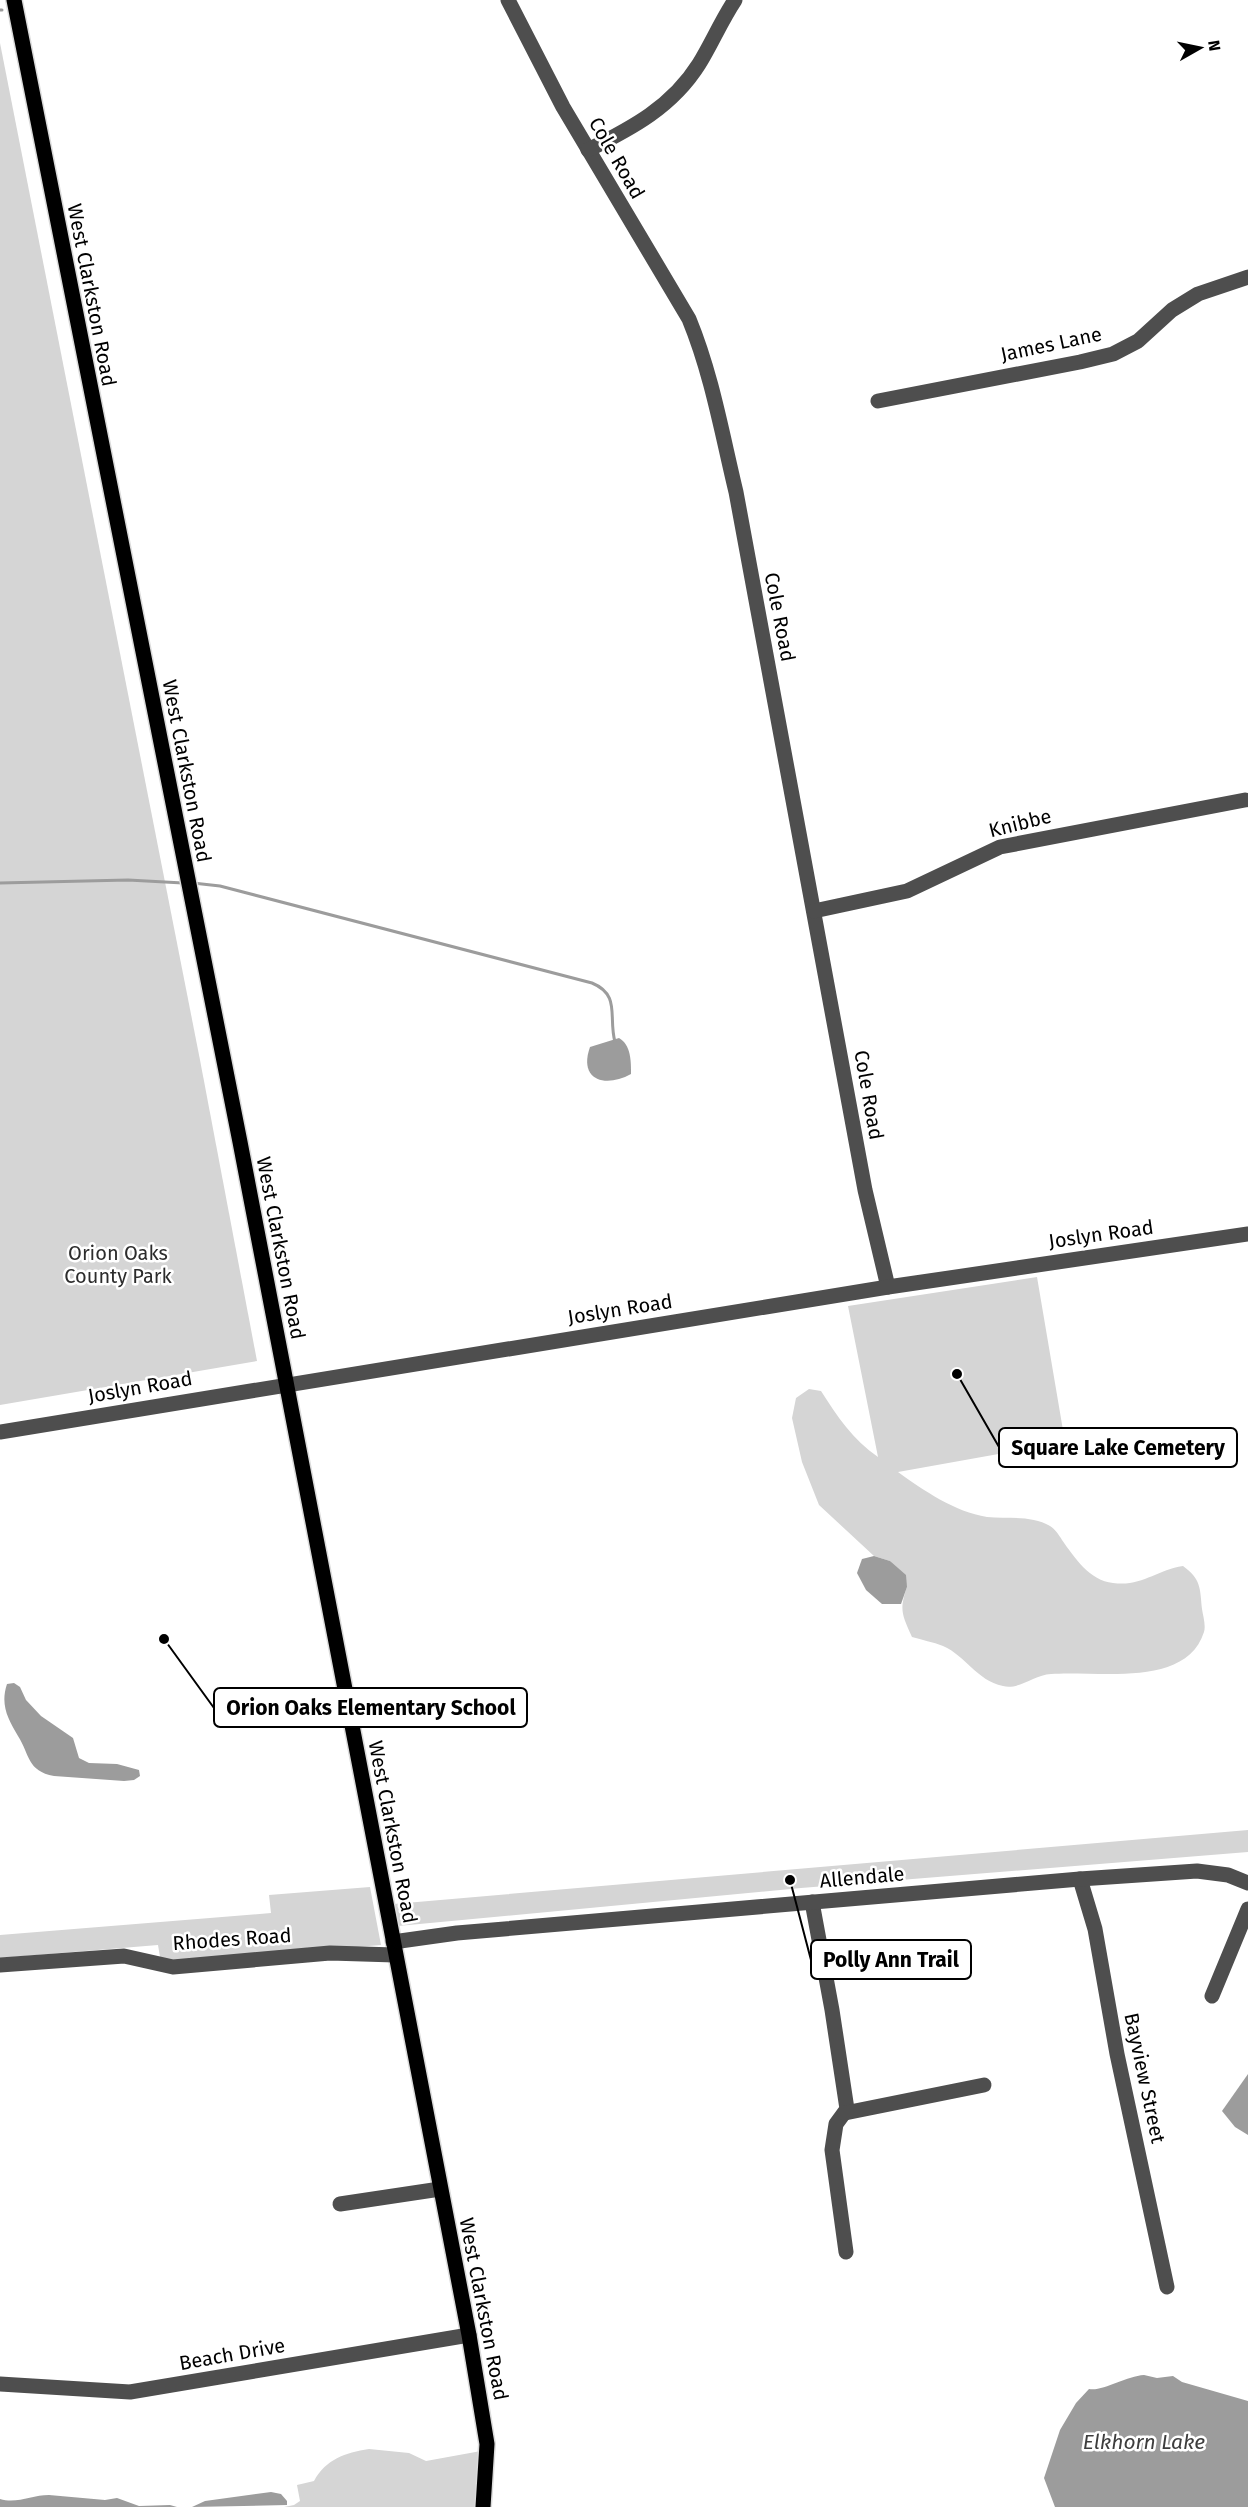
<svg xmlns="http://www.w3.org/2000/svg" width="1248" height="2507" font-family="'Fira Sans',sans-serif">
<style>
.green{fill:#d5d5d5}
.water{fill:#9c9c9c}
.lines{fill:none;stroke-linecap:round;stroke-linejoin:round}
.stream{stroke:#9c9c9c;stroke-width:3}
.major-casing{stroke:#dbdbdb;stroke-width:18}
.minor{stroke:#4e4e4e;stroke-width:15}
.major{stroke:#000;stroke-width:15}
.labels{text-anchor:middle;stroke-width:5;stroke-linejoin:round;paint-order:stroke}
.street-label{font-size:20px;fill:#000;stroke:#fff}
.park-label{font-size:20px;fill:#2c2c2c;stroke:#fff}
.water-label{font-size:21px;font-style:italic;fill:#3d3d3d;stroke:#fff}
.leader{fill:none;stroke:#000;stroke-width:2}
.callout-dot{fill:#000;stroke:#fff;stroke-width:2}
.callout{fill:#fff;stroke:#000;stroke-width:2}
.callout-label{font-size:21px;text-anchor:middle;font-weight:bold;fill:#000}
</style>
<rect width="100%" height="100%" fill="#fff"/>
<g class="green">
<polygon points="0,43 200,1060 257,1361 0,1405"/>
<path d="M1037 1277 1065 1442 898 1472C923 1490 955 1512 987 1517 1008 1519 1032 1515 1050 1526 1055 1529 1059 1535 1062 1540 1074 1557 1090 1581 1113 1583 1142 1587 1156 1570 1183 1566 1201 1579 1200 1588 1202 1609 1203 1616 1206 1625 1204 1632 1186 1689 1096 1670 1051 1674 1034 1675 1019 1690 1003 1686 976 1680 966 1656 943 1646 933 1642 922 1640 912 1637 902 1615 899 1610 907 1587L890 1561 874 1556 819 1505 802 1462 792 1418 796 1398 809 1389 821 1391C837 1416 853 1440 878 1457L848 1306Z"/>
<polygon points="1248,1830 1248,1852 801,1888 398,1926 394,1904"/>
<polygon points="370,1887 381,1945 161,1963 158,1945 0,1958 0,1935 271,1913 269,1895"/>
<path d="M369 2449 409 2453 426 2461 481 2451 477 2507H284L294 2505 300 2501 297 2485 314 2481C326 2459 345 2453 369 2449Z"/>
</g>
<g class="water">
<path d="M619 1038C631 1045 631 1061 631 1074 606 1088 578 1081 590 1047Z"/>
<polygon points="874,1556 890,1561 906,1575 907,1587 901,1604 882,1604 866,1590 857,1573 862,1559"/>
<path d="M14 1683 20 1687 26 1700 41 1716 73 1738 79 1758 89 1763 117 1764 139 1770 140 1776 134 1780 124 1781 54 1776C27 1771 30 1755 18 1736 8 1719 0 1705 7 1684Z"/>
<polygon points="1248,2074 1248,2135 1235,2127 1222,2111"/>
<path d="M1144 2375 1157 2378 1173 2376 1182 2382 1248 2401V2507H1055L1044 2478 1060 2430 1076 2403 1089 2389C1102 2392 1126 2376 1144 2375Z"/>
<polygon points="271,2492 281,2494 287,2501 287,2505 192,2507 205,2501"/>
<path d="M49 2495 105 2500 117 2498 139 2506 170 2505 177 2507H0V2499C17 2504 32 2495 49 2495Z"/>
</g>
<g class="lines">
<g class="stream">
<polyline points="0,10 2,10"/>
<polyline points="0,883 128,880 183,883"/>
<path d="M193 883 220 886 592 983C621 995 608 1017 615 1042"/>
</g>
<g class="major-casing">
<polyline id="major" points="14,0 240,1142 469,2335 487,2444 483,2507"/>
</g>
<g class="minor">
<path d="M508 0 563 107 689 319C712 375 722 434 736 492L865 1190 888 1287"/>
<path d="M588 150C632 128 672 107 699 64 712 43 721 21 735 0"/>
<polyline points="878,401 1080,362 1113,354 1138,341 1172,310 1198,294 1248,277"/>
<polyline points="814,911 907,891 1000,847 1245,800"/>
<polyline points="0,1432 888,1287 1248,1234"/>
<polyline points="1080,1879 1095,1929 1117,2054 1167,2287"/>
<polyline points="812,1902 832,2010 847,2109 836,2124 832,2150 846,2252"/>
<polyline points="393,1942 457,1933 1080,1879 1197,1871 1228,1875 1248,1883"/>
<polyline points="0,1965 124,1956 173,1967 330,1953 395,1955"/>
<polyline points="1212,1996 1248,1909"/>
<polyline points="845,2113 984,2085"/>
<polyline points="340,2204 440,2189"/>
<polyline points="0,2384 130,2392 469,2335"/>
</g>
<use href="#major" class="major"/>
</g>
<g class="labels">
<g class="street-label">
<text transform="translate(617 158) rotate(60)" y="7">Cole Road</text>
<text transform="translate(92 295) rotate(79)" y="7">West Clarkston Road</text>
<text transform="translate(1051 344) rotate(-12)" y="7">James Lane</text>
<text transform="translate(780 617) rotate(79)" y="7">Cole Road</text>
<text transform="translate(187 771) rotate(79)" y="7">West Clarkston Road</text>
<text transform="translate(1020 823) rotate(-14)" y="7">Knibbe</text>
<text transform="translate(869 1095) rotate(80)" y="7">Cole Road</text>
<text transform="translate(1101 1234) rotate(-8)" y="7">Joslyn Road</text>
<text transform="translate(281 1248) rotate(79)" y="7">West Clarkston Road</text>
<text transform="translate(620 1309) rotate(-9)" y="7">Joslyn Road</text>
<text transform="translate(140 1387) rotate(-10)" y="7">Joslyn Road</text>
<text transform="translate(393 1832) rotate(79)" y="7">West Clarkston Road</text>
<text transform="translate(862 1877) rotate(-5)" y="7">Allendale</text>
<text transform="translate(232 1939) rotate(-4)" y="7">Rhodes Road</text>
<text transform="translate(1145 2078) rotate(78)" y="7">Bayview Street</text>
<text transform="translate(484 2309) rotate(79)" y="7">West Clarkston Road</text>
<text transform="translate(232 2354) rotate(-10)" y="7">Beach Drive</text>
</g>
<g class="park-label">
<text x="118" y="1260">Orion Oaks<tspan x="118" dy="23">County Park</tspan></text>
</g>
<g class="water-label">
<text x="1144" y="2449">Elkhorn Lake</text>
</g>
</g>
<path class="leader" d="M957 1374L999 1447M164 1639L214 1708M790 1880L811 1960"/>
<g class="callout-dot">
<circle cx="957" cy="1374" r="6"/>
<circle cx="164" cy="1639" r="6"/>
<circle cx="790" cy="1880" r="6"/>
</g>
<g class="callout">
<rect x="999" y="1428" width="238" height="39" rx="6"/>
<rect x="214" y="1688" width="313" height="39" rx="6"/>
<rect x="811" y="1940" width="160" height="39" rx="6"/>
</g>
<g class="callout-label">
<text x="1118" y="1455">Square Lake Cemetery</text>
<text x="371" y="1715">Orion Oaks Elementary School</text>
<text x="891" y="1967">Polly Ann Trail</text>
</g>
<g transform="translate(1200 48) rotate(81)" stroke="#ffffff" stroke-width="4.5" paint-order="stroke">
<path d="M0-4.5L10 22L0 15L-10 22Z" fill="#000000"/>
<text y="-9" font-size="16" font-weight="bold" text-anchor="middle" fill="#000000">N</text>
</g>
</svg>
